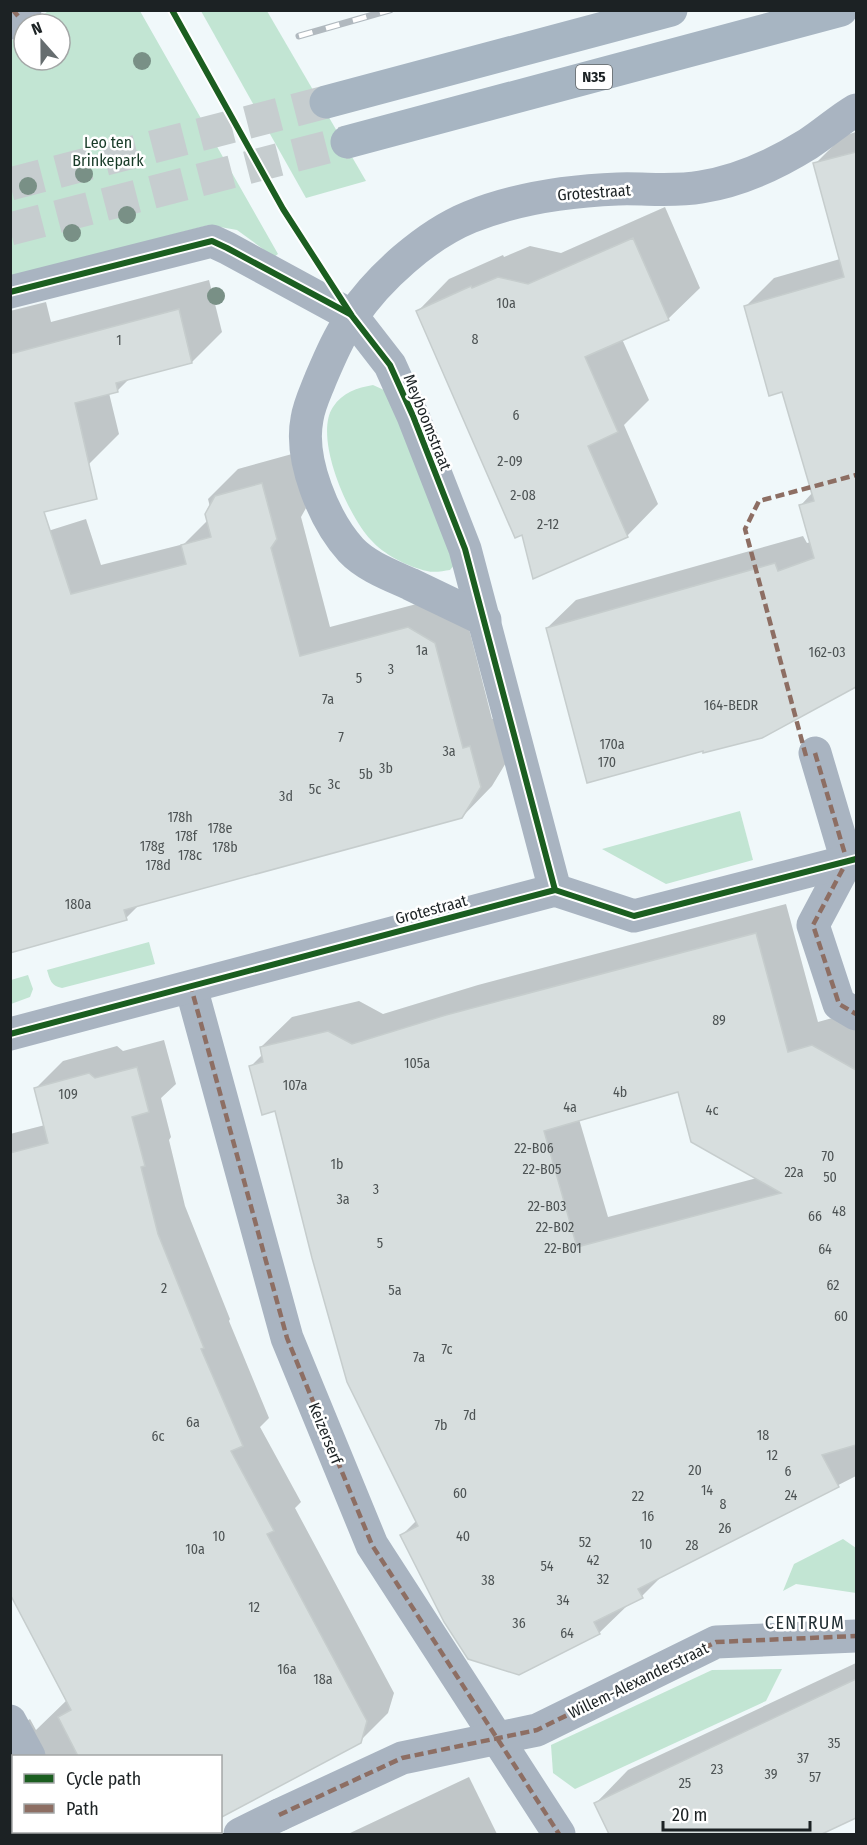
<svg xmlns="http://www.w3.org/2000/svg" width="867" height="1845" font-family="'Fira Sans Condensed',sans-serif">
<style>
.green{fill:#c2e5d3}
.shadow{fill:#0003;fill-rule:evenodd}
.building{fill:#d7dede;stroke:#c6cdcd;stroke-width:1.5;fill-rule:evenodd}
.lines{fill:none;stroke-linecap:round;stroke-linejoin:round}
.primary-tunnel{stroke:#c6cdcf;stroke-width:33;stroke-dasharray:33 16;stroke-linecap:butt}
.pedestrian{stroke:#a9b4c1;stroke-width:33}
.minor{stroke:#a9b4c1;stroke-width:33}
.primary{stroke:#a7b5c2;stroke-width:33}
.rail-casing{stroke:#b1b9bf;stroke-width:7}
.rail{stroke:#fff;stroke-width:4.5;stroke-dasharray:14;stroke-linecap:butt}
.quiet{stroke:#8d6e63;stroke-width:4.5;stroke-dasharray:9 4.5;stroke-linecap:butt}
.cycleway-casing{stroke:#fff;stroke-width:10}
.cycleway{stroke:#1b5e20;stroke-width:6}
.tree{fill:#799086}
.labels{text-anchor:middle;stroke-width:5;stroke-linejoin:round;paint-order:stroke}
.number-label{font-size:14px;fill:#4d5354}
.shield{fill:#fff;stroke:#606466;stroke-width:1.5}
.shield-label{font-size:15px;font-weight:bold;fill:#1c2224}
.park-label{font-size:16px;fill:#183b28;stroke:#fff}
.street-label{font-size:16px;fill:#1c2224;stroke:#fff}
.neighbourhood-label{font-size:18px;letter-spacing:1.5px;fill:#233035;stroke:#fff}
</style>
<rect width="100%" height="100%" fill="#f0f8fa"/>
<g class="green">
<polygon points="48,11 140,11 278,254 274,257 237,230 209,225 11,277 11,41 24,32 24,60 60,60 60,24 33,24"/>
<polygon points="201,11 267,11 366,181 306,198"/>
<path d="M373 385 384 390 394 402 455 564 450 570C443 571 434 573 427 571 408 567 383 554 371 540 348 516 313 437 333 407 343 392 357 388 373 385Z"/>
<polygon points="740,811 753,860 666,884 602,849"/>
<path d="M149 942 155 964 62 988C51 986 50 980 47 970Z"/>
<polygon points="28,975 33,989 30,997 11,1004 11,980"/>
<polygon points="843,1539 856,1548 856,1593 796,1584 783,1591 794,1564"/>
<polygon points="782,1669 766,1701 575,1789 553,1773 551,1745 712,1670"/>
</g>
<g class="shadow">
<polygon points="856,132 856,686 851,688 547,628 576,600 803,536 807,543 811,542 801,505 813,492 783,390 746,306 774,278 840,259 815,164 843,136"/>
<polygon points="665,207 700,288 668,319 622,339 649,400 624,425 658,504 627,536 523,533 418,311 449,279 503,255 504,257 530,246 561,253"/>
<polygon points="209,280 222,332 192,362 131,377 117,391 109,393 119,434 89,464 10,486 10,311 46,302 51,322"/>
<polygon points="292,454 306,508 301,517 330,627 439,598 465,613 492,719 499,717 510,756 492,786 462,817 140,904 126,918 10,543 86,519 101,565 184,544 208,520 210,507 208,499 238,469"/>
<path d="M786 904 818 1022 843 1015 856 1023V1476L664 1574 642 1596 630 1603 599 1633 402 1535 417 1520 276 1109 251 1066 263 1054 261 1047 292 1017 359 1001 383 1014 478 985ZM679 1090 757 1178 608 1217 579 1119Z"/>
<polygon points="164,1040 176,1084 161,1098 171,1137 169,1140 185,1206 230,1319 229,1321 269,1418 260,1427 301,1502 295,1508 394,1693 388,1713 360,1741 220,1756 14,1756 14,1832 71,1832 73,1834 10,1834 10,1731 30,1719 36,1730 67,1700 10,1591 10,1134 45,1125 35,1089 63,1061 117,1046 123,1051"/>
<polygon points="856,1663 856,1817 818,1834 610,1834 596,1803 628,1770"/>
<polygon points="469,1777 497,1834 348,1834"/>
<polygon points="157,1832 192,1832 186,1834 158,1834"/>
</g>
<g class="building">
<polygon points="856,152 856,687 762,738 703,753 703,751 587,783 546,628 775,563 778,571 814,558 799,505 814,501 782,392 769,396 744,306 844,277 813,163"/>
<polygon points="633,238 669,320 585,357 618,432 588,446 628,537 533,579 522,535 515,538 416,311 471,286 472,288 498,277 528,284"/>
<polygon points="179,309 192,363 116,383 118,392 75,403 97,499 44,512 71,594 186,564 181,545 211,537 205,514 215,496 262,483 277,539 271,548 300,656 408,627 435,643 463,748 470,746 481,787 462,818 124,910 127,920 10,953 10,354"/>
<path d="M756 933 788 1052 812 1045 856 1070V1445L822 1455 839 1487 638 1589 643 1598 594 1622 600 1634 519 1675 468 1659 444 1622 400 1535 418 1526 347 1382 312 1258 275 1111 262 1115 249 1066 263 1062 260 1047 328 1031 352 1044 446 1015ZM678 1092 691 1142 781 1193 577 1247 544 1131Z"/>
<polygon points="137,1067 149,1112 132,1117 145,1166 141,1167 158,1234 204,1348 201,1349 243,1446 231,1451 274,1531 267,1534 367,1721 361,1743 220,1818 220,1756 78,1756 58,1717 71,1710 10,1594 10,1153 48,1143 34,1088 89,1073 95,1078"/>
<polygon points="856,1679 856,1818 822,1834 609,1834 594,1803"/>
</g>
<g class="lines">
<g class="primary-tunnel">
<polyline points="10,184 326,102"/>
<polyline points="10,229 347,142"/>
</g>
<g class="pedestrian">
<polyline points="815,753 847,861 813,925 839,1004 856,1014"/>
<polyline points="191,987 287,1338 372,1545 559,1834"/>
<polyline points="279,1815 402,1758 537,1730 716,1642 856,1636"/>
</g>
<g class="minor">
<polyline points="10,23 25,10"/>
<polyline points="10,292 212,241 227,248 352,316 390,365 413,416 465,549 555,890"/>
<path d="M485 620C460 608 435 596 410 584 390 575 366 566 351 550 324 520 299 460 307 419 309 405 316 391 321 378 330 357 339 336 352 317 378 278 426 235 470 217 517 198 566 191 618 189 645 188 673 192 701 187 739 181 776 164 808 144 825 133 839 120 856 110"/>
<polyline points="10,1034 555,890 634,916 856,859"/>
<polyline points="10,1721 29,1756"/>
<polyline points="68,1832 69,1834"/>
<polyline points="240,1834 279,1815"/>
</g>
<g class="primary">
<polyline points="326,102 671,10"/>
<polyline points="347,142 841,10"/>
</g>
<g class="rail-casing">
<polyline id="rail" points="299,36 390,10"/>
</g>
<use href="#rail" class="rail"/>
<g class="quiet">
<polyline points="13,10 18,16"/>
<polyline points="815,753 847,861 813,925 839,1004 856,1014"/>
<polyline points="806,756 745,529 759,501 856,475"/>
<polyline points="195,986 191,987 287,1338 372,1545 559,1834"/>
<polyline points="279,1815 402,1758 537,1730 716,1642 856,1636"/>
</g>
<g class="cycleway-casing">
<g id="cycleway">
<polyline points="172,10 283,209 352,316 390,365 413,416 465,549 555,890"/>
<polyline points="10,292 212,241 227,248 350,314"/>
<polyline points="10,1034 555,890 634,916 856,859"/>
</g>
</g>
<use href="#cycleway" class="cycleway"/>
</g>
<g class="tree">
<circle cx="142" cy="61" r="9"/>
<circle cx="84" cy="174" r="9"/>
<circle cx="28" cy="186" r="9"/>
<circle cx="127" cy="215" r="9"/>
<circle cx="72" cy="233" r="9"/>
<circle cx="216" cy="296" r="9"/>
</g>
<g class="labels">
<g class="number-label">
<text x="506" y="308">10a</text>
<text x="475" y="344">8</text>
<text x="119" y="345">1</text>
<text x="516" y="420">6</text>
<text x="510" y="466">2-09</text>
<text x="523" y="500">2-08</text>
<text x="548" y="529">2-12</text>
<text x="422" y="655">1a</text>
<text x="827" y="657">162-03</text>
<text x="391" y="674">3</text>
<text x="359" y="683">5</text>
<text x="328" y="704">7a</text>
<text x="731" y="710">164-BEDR</text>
<text x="341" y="742">7</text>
<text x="612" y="749">170a</text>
<text x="449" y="756">3a</text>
<text x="607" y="767">170</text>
<text x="386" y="773">3b</text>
<text x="366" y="779">5b</text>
<text x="334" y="789">3c</text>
<text x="315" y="794">5c</text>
<text x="286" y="801">3d</text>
<text x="180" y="822">178h</text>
<text x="220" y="833">178e</text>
<text x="186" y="841">178f</text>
<text x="152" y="851">178g</text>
<text x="225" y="852">178b</text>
<text x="190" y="860">178c</text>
<text x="158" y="870">178d</text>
<text x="78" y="909">180a</text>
<text x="719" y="1025">89</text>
<text x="417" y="1068">105a</text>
<text x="295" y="1090">107a</text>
<text x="620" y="1097">4b</text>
<text x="68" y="1099">109</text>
<text x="570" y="1112">4a</text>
<text x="712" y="1115">4c</text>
<text x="534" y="1153">22-B06</text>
<text x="828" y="1161">70</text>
<text x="337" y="1169">1b</text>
<text x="542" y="1174">22-B05</text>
<text x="794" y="1177">22a</text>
<text x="830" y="1182">50</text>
<text x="376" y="1194">3</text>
<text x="343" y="1204">3a</text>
<text x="547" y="1211">22-B03</text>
<text x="839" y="1216">48</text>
<text x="815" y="1221">66</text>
<text x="555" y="1232">22-B02</text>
<text x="380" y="1248">5</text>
<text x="563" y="1253">22-B01</text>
<text x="825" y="1254">64</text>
<text x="833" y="1290">62</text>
<text x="164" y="1293">2</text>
<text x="395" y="1295">5a</text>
<text x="841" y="1321">60</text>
<text x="447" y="1354">7c</text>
<text x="419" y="1362">7a</text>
<text x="470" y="1420">7d</text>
<text x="193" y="1427">6a</text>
<text x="441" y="1430">7b</text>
<text x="763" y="1440">18</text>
<text x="158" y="1441">6c</text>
<text x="772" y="1460">12</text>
<text x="695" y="1475">20</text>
<text x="788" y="1476">6</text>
<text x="707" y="1495">14</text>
<text x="460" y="1498">60</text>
<text x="791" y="1500">24</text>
<text x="638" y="1501">22</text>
<text x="723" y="1509">8</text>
<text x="648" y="1521">16</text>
<text x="725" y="1533">26</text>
<text x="219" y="1541">10</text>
<text x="463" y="1541">40</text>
<text x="585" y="1547">52</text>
<text x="646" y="1549">10</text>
<text x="692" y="1550">28</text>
<text x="195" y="1554">10a</text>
<text x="593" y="1565">42</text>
<text x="547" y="1571">54</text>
<text x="603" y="1584">32</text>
<text x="488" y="1585">38</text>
<text x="563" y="1605">34</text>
<text x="254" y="1612">12</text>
<text x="519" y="1628">36</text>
<text x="567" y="1638">64</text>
<text x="287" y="1674">16a</text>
<text x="323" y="1684">18a</text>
<text x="834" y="1748">35</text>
<text x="803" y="1763">37</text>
<text x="717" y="1774">23</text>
<text x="771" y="1779">39</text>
<text x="815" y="1782">57</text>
<text x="685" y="1788">25</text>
</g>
<rect class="shield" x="576" y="65" width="36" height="24" rx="4.5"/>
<g class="shield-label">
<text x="594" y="82">N35</text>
</g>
<g class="park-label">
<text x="108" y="148">Leo ten<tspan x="108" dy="18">Brinkepark</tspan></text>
</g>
<g class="street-label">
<text transform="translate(594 192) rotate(-4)" y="6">Grotestraat</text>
<text transform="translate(428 422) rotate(68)" y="6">Meyboomstraat</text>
<text transform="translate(431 909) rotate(-15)" y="6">Grotestraat</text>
<text transform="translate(326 1433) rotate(68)" y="6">Keizerserf</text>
<text transform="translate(638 1680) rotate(-26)" y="6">Willem-Alexanderstraat</text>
</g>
<g class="neighbourhood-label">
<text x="805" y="1629">CENTRUM</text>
</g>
</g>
<rect width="867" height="1845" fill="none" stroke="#1c2224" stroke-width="24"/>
<rect x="12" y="1755" width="210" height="78" fill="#ffffff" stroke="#a4a7a7" stroke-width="1.5"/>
<rect x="24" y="1774" width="30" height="9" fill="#1b5e20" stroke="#a4a7a7" stroke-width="1.5"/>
<text x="66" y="1785" font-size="18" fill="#1c2224">Cycle path</text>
<rect x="24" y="1804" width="30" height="9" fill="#8d6e63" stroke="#a4a7a7" stroke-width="1.5"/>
<text x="66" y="1815" font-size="18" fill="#1c2224">Path</text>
<g transform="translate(42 42) rotate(339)"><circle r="28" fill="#ffffff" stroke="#a4a7a7" stroke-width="1.5"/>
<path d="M0-4.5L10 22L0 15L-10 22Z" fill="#666d6f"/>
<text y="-9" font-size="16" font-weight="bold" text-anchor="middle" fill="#1c2224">N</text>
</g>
<path d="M663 1821v9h147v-9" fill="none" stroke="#1c2224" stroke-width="3"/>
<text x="672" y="1821" font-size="18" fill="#1c2224" stroke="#ffffff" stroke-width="4.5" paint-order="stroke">20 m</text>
</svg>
